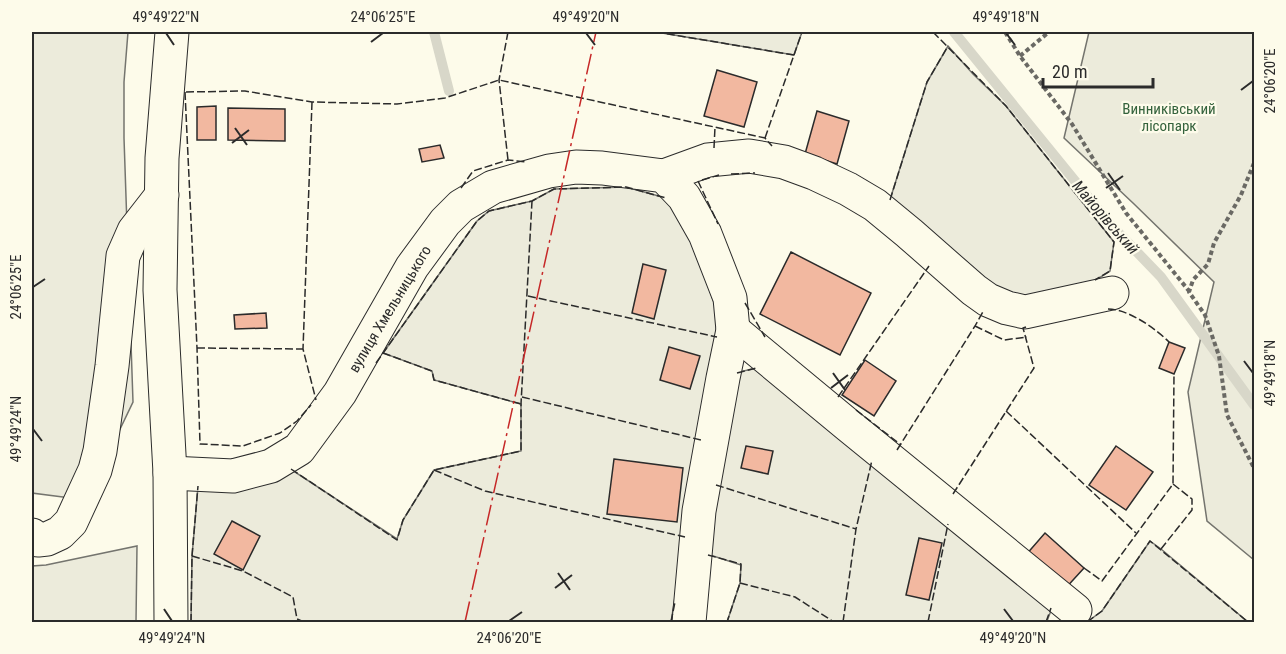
<svg xmlns="http://www.w3.org/2000/svg" width="1286" height="654" font-family="'Roboto Condensed',sans-serif">
<style>
.green{fill:#ecebdb;stroke:#74746e;stroke-width:1.5}
.lines{fill:none;stroke-linecap:round;stroke-linejoin:round}
.stream{stroke:#d8d7c9;stroke-width:10}
.building{fill:#f2b8a0;stroke:#2b2b2b;stroke-width:1.5}
.minor-casing{stroke:#2b2b2b;stroke-width:35}
.path{stroke:#6a6964;stroke-width:4;stroke-dasharray:4.5 3;stroke-linecap:butt}
.minor{stroke:#fdfbea;stroke-width:33}
.fence{stroke:#2b2b2b;stroke-width:1.5;stroke-dasharray:8 3;stroke-linecap:butt}
.power{stroke:#c62828;stroke-width:1.5;stroke-dasharray:21 4.5 3 4.5;stroke-linecap:butt}
.ticks{fill:none;stroke:#2b2b2b;stroke-width:2}
.labels{text-anchor:middle;stroke-width:4.5;stroke-linejoin:round;paint-order:stroke}
.park-label{font-size:15px;fill:#34623c;stroke:#fdfbea}
.street-label{font-size:15px;fill:#2b2b2b;stroke:#fdfbea}
.water-label{font-size:16px;font-style:italic;fill:#2b2b2b;stroke:#fdfbea}
.neatline{fill:none;stroke:#2b2b2b;stroke-width:2}
.ticks-label{font-size:15px;text-anchor:middle;fill:#2b2b2b}
</style>
<rect width="100%" height="100%" fill="#fdfbea"/>
<g class="green">
<polygon points="32,32 128,32 124,82 124,138 133,402 86,500 32,493"/>
<polygon points="656,32 802,32 794,55"/>
<polygon points="1089,32 1254,32 1254,560 1207,521 1188,392 1214,282 1133,203 1064,138"/>
<polygon points="948,46 973,74 1006,106 1114,242 1110,271 1090,284 1034,298 997,296 888,206 927,82"/>
<polygon points="626,187 673,200 686,222 720,320 671,622 191,622 192,556 198,486 289,468 397,539 403,520 434,470 521,451 521,404 434,380 432,371 383,353 477,221 489,211 532,201 554,189"/>
<polygon points="756,368 1052,608 1047,621 1048,622 727,622 740,583 741,565 704,553 735,373"/>
<polygon points="1150,541 1161,549 1248,622 1087,622 1102,611"/>
<polygon points="137,546 136,622 32,622 32,566 46,565"/>
</g>
<g class="lines">
<g class="stream">
<polyline points="434,32 449,91"/>
<polyline points="954,32 1110,224 1161,277 1254,405"/>
</g>
</g>
<g class="building">
<polygon points="717,70 757,82 744,127 704,116"/>
<polygon points="216,106 216,140 197,140 197,107"/>
<polygon points="228,108 285,109 285,141 228,140"/>
<polygon points="817,111 849,121 837,164 805,154"/>
<polygon points="440,145 444,158 422,162 419,149"/>
<polygon points="791,252 871,293 840,355 760,314"/>
<polygon points="643,264 666,270 654,319 632,313"/>
<polygon points="266,313 267,328 235,329 234,315"/>
<polygon points="1169,342 1185,348 1174,374 1159,368"/>
<polygon points="669,347 700,356 690,389 660,380"/>
<polygon points="865,360 896,381 874,416 842,395"/>
<polygon points="746,446 773,451 768,474 741,468"/>
<polygon points="1116,446 1153,472 1126,510 1089,485"/>
<polygon points="614,459 683,468 677,522 607,514"/>
<polygon points="232,521 260,536 243,570 214,554"/>
<polygon points="1045,533 1084,568 1063,591 1025,556"/>
<polygon points="919,538 942,543 929,600 906,595"/>
</g>
<g class="lines">
<g class="minor-casing">
<g id="minor">
<polyline points="664,176 708,160 749,156 784,162 814,173 848,189 875,205 909,233 974,290 988,300 1007,308 1025,312 1112,293"/>
<polyline points="733,330 849,426 1075,610"/>
<polyline points="170,473 233,476 271,466 299,449 340,393 412,267 445,222 461,206 493,187 549,171 576,167 602,168 664,176 684,197 705,234 730,298 733,330 723,378 699,511 689,622"/>
<polyline points="32,535 38,540 47,539 60,533 71,522 95,470 100,451 112,366 123,256 134,231 162,195"/>
<polyline points="171,622 170,473 160,290 162,158 172,32"/>
</g>
</g>
<g class="path">
<polyline points="1005,32 1020,56 1072,124 1126,213 1189,291"/>
<polyline points="1020,56 1049,32"/>
<polyline points="1254,163 1241,195 1214,243 1208,264 1193,280 1189,292 1205,315 1219,356 1227,415 1254,468"/>
</g>
<use href="#minor" class="minor"/>
<g class="fence">
<polyline points="508,32 499,80 508,160"/>
<polyline points="656,32 794,55"/>
<polyline points="933,32 1006,106 1114,242 1110,271 1095,280"/>
<polyline points="185,92 197,348 200,444 243,446 280,433 297,421 311,405"/>
<polyline points="186,92 245,91 312,102 397,104 445,98 499,80 765,138 772,146"/>
<polyline points="312,102 303,349 316,400"/>
<polyline points="765,138 802,32"/>
<polyline points="714,148 715,127"/>
<polyline points="731,174 755,173"/>
<polyline points="702,180 719,175"/>
<polyline points="698,181 718,224"/>
<polyline points="461,188 473,171 508,160 526,162"/>
<polyline points="890,200 927,82 948,46"/>
<polyline points="528,296 717,337"/>
<polyline points="745,303 765,337"/>
<path d="M1108 309C1128 309 1155 328 1169 342"/>
<polyline points="975,326 1004,340 1027,337"/>
<polyline points="197,348 303,349"/>
<polyline points="383,353 432,371 434,380 521,404"/>
<polyline points="376,363 477,221 489,211 532,201 554,189 626,187 666,198"/>
<polyline points="737,373 756,368 757,368"/>
<polyline points="522,397 701,440"/>
<polyline points="838,397 929,266"/>
<polyline points="856,410 901,445"/>
<polyline points="1006,411 1136,533"/>
<polyline points="897,450 975,326 984,310"/>
<polyline points="291,469 397,540 403,520 434,470 521,451 521,404 532,201"/>
<polyline points="434,470 485,491 685,537"/>
<polyline points="716,485 856,529"/>
<polyline points="953,494 1034,368 1023,328 1026,327"/>
<polyline points="1161,549 1192,510 1192,499 1173,484"/>
<polyline points="708,555 741,564 740,583 727,622"/>
<polyline points="192,556 243,571 293,597 297,619 304,622"/>
<polyline points="1084,568 1102,581 1173,484 1174,374"/>
<polyline points="740,583 795,597 834,622"/>
<polyline points="191,622 192,556 198,486"/>
<polyline points="671,622 675,602"/>
<polyline points="843,622 856,529 872,460"/>
<polyline points="928,622 948,524"/>
<polyline points="1046,622 1051,608"/>
<polyline points="1087,622 1102,611 1150,541 1248,622"/>
</g>
<polyline class="power" points="465,622 596,32"/>
</g>
<path class="ticks" d="M166 33 174 45M586 33 595 45M1006 33 1015 45M371 42 383 33M1241 90 1253 81M235 128 247 145M232 143 249 130M1108 173 1120 190M1106 188 1123 176M33 287 45 279M1244 361 1253 373M833 373 845 390M831 388 848 375M33 429 42 441M558 573 570 590M555 588 572 575M164 609 172 621M1004 609 1013 621M509 621 522 612"/>
<g class="labels">
<g class="park-label">
<text x="1169" y="114">Винниківський<tspan x="1169" dy="17">лісопарк</tspan></text>
</g>
<g class="street-label">
<text transform="translate(390 309) rotate(-59)" y="5">вулиця Хмельницького</text>
</g>
<g class="water-label">
<text transform="translate(1106 217) rotate(49)" y="6">Майорівський</text>
</g>
</g>
<rect width="1286" height="654" fill="none" stroke="#fdfbea" stroke-width="66"/>
<path d="M1043 78v9h110v-9" fill="none" stroke="#2b2b2b" stroke-width="3"/>
<text x="1052" y="78" font-size="18" fill="#2b2b2b" stroke="#fdfbea" stroke-width="4.5" paint-order="stroke">20 m</text>
<rect x="33" y="33" width="1220" height="588" class="neatline"/>
<g class="ticks-label">
<text x="166" y="22">49°49'22"N</text>
<text x="383" y="22">24°06'25"E</text>
<text x="586" y="22">49°49'20"N</text>
<text x="1006" y="22">49°49'18"N</text>
<text transform="translate(1270 81) rotate(-90)" y="5">24°06'20"E</text>
<text transform="translate(16 287) rotate(-90)" y="5">24°06'25"E</text>
<text transform="translate(1270 373) rotate(-90)" y="5">49°49'18"N</text>
<text transform="translate(16 429) rotate(-90)" y="5">49°49'24"N</text>
<text x="172" y="643">49°49'24"N</text>
<text x="509" y="643">24°06'20"E</text>
<text x="1013" y="643">49°49'20"N</text>
</g>
</svg>
